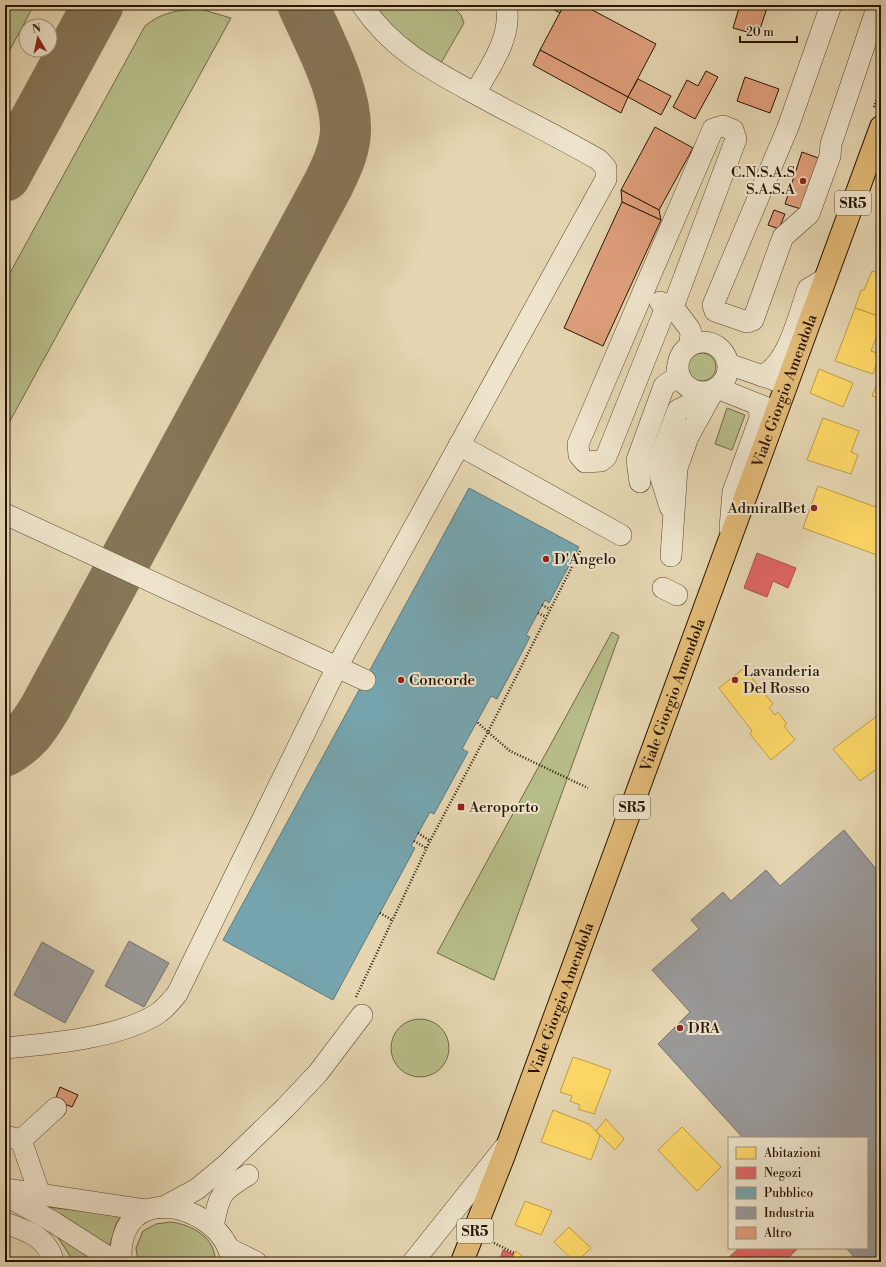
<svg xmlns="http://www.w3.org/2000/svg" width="886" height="1267" font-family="'Libre Bodoni',serif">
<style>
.green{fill:#b7bd89;stroke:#706944}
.homes{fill:#ffd966;stroke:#be9e47}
.shops{fill:#e06666;stroke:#a94e47}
.public{fill:#76a5af;stroke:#5f7a7a}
.industry{fill:#999;stroke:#77716b}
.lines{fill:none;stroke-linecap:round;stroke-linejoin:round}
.taxiway{stroke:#867658;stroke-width:51}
.building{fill:#e09f7c;stroke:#281500}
.minor-casing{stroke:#57452c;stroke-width:22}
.major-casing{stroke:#281500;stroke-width:24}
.path{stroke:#281500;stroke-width:2.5;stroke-dasharray:1 2;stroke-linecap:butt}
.minor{stroke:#eee4cc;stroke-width:21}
.major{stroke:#e2bb78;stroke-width:22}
.poi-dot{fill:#8f2418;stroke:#eee4cc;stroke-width:1.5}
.labels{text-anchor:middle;stroke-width:4;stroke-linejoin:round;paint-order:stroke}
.shield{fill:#eee4cc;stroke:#63533d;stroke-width:1}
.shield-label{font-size:14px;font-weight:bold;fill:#281500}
.poi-label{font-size:15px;fill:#281500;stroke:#eee4cc;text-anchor:start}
.street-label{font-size:15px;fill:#281500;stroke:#eee4cc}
</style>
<rect width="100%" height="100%" fill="#e5d6b1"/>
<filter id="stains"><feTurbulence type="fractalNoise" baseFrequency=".005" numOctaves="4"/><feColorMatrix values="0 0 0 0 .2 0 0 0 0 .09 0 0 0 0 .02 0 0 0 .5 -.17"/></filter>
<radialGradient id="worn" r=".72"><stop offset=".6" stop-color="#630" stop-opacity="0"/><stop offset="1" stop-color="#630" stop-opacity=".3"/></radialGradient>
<g class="green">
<polygon points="5,5 34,5 5,59"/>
<polygon points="364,5 451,5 461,15 464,23 437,70"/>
<path d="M200 9 231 18 5 430V282L145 26C162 12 178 10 200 9Z"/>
<circle cx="702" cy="367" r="14"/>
<polygon points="727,408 745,415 732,450 715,444"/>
<polygon points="612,632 619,636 494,980 437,953"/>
<circle cx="420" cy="1048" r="29"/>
<polygon points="5,1203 109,1262 74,1262 57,1236 16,1211 5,1207"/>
<polygon points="36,1206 122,1215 116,1224 109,1248"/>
<path d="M171 1222C193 1225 216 1238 215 1262H138L136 1248 143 1231 156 1224Z"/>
</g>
<g class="homes">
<polygon points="872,271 881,274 881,317 855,308 861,290 864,290"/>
<polygon points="855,308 881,317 881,324 871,351 880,354 873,374 835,361"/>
<polygon points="819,369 853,383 843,407 810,393"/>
<polygon points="881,373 881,399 872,396"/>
<polygon points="823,418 859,431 851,452 858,455 851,474 807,460"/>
<polygon points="818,486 881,509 881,544 877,555 803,528"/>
<polygon points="744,668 773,704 769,708 775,715 778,712 787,724 784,726 795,740 771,760 750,734 752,731 719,688"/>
<polygon points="881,713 881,766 860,781 833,749"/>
<polygon points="573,1057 611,1070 594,1114 578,1109 580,1105 570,1101 572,1096 560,1092"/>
<polygon points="553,1110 589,1124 596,1131 600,1136 591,1160 541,1142"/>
<polygon points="606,1119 624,1139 615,1150 596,1131"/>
<polygon points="682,1127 721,1167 697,1191 658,1150"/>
<polygon points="525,1201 552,1211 541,1235 515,1225"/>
<polygon points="569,1227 591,1248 577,1262 575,1262 554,1242"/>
<polygon points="516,1251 529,1262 510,1262"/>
</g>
<g class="shops">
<polygon points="757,553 796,568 788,588 773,581 767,597 744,588"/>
<polygon points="739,1248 798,1248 784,1262 724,1262"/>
<polygon points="503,1250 513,1254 510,1262 499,1262"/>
</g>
<polygon class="public" points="469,488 579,547 549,603 545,600 526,635 530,637 497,699 491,696 462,749 468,752 434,814 430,812 411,846 415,848 333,1000 223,940"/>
<g class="industry">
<polygon points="844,830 881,875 881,1262 859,1262 846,1248 867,1248 867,1138 743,1138 658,1044 690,1012 652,970 699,929 691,920 723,892 731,901 766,870 780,886"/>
<polygon points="129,941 169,963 144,1007 105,986"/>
<polygon points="42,942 94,971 65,1023 14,995"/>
</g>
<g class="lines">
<g class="taxiway">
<polyline points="5,176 98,5"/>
<path d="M5 751C25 739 33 728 45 708L329 183C336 168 343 154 345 137 350 97 319 41 303 5"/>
</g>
</g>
<g class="building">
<polygon points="545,5 564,5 560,13"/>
<polygon points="564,5 583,5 656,44 628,97 540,50"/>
<polygon points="740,5 768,5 758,35 733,28"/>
<polygon points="540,50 628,97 621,113 533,65"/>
<polygon points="706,71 718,77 695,119 673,107 687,80 698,86"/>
<polygon points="745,77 779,89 770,113 737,101"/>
<polygon points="638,79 671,96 661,115 628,97"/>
<polygon points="655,127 693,148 659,210 621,190"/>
<polygon points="802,152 821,159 804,210 785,204"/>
<polygon points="621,190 659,210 661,220 622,202"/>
<polygon points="622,202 661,220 603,346 564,328"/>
<polygon points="774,210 785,214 779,229 768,225"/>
<polygon points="60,1087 78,1095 72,1107 55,1100"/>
</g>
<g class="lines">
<g class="minor-casing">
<g id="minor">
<polyline points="831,5 788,127 713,305 715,311 747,322 753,320 783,237 809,214 830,156 831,144 878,5"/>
<path d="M475 93C490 67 513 36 506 5"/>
<polygon points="723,126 733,130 736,139 673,307 664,312 606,457 601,461 585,462 579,455 578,444 713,129"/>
<polyline points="660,302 673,307 689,328 691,333 690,344"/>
<circle cx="703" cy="367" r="25"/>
<polyline points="728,364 775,380"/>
<path d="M762 376C789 363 798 316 808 289L825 279"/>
<polyline points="717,388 772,410"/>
<polyline points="459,445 621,535"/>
<polyline points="640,482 637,460 664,386 677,377 677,369"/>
<polyline points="670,507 657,465 678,410 697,401"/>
<polyline points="5,514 365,680"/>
<polyline points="730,528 733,492 760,418 759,405"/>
<polyline points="671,556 677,468 688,437 714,390"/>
<polyline points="663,588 677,595"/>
<path d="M5 1048C50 1044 119 1038 157 1014 165 1009 171 1001 177 994L337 667 606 179V168L599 160C559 137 518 117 478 95 432 70 392 50 362 5"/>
<polyline points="5,1136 21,1140 40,1195"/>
<polyline points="21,1140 56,1108"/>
<polyline points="5,1189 145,1210"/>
<polyline points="5,1195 55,1223 116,1262"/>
<polyline points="162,1208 197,1189 226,1165 285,1108 318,1073 362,1015"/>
<path d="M5 1223C26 1230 49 1238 53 1262"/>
<path d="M213 1227C219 1196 219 1192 248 1175"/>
<polyline points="228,1248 256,1262"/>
<path d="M122 1262C120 1252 121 1242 125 1232 145 1182 230 1216 231 1262"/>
<polyline points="413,1262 504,1148"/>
</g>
</g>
<g class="major-casing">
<g id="major">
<path id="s1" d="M462 1262 504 1155 881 127"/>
</g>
</g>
<g class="path">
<polyline points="874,107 881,89"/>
<polyline points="580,551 488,732 510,751 588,788"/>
<polyline points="542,605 550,609"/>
<polyline points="538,613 546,617"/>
<polyline points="418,833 430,841"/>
<polyline points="414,841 426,848"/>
<polyline points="380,913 392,920"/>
<polyline points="356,997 430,841 488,732 477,722"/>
<polyline points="494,1243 514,1253"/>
</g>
<use href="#minor" class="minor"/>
<use href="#major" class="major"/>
</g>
<g class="poi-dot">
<circle cx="803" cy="181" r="4"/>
<circle cx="814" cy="508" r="4"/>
<circle cx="546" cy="559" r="4"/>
<circle cx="401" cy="680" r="4"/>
<circle cx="735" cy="680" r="4"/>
<rect x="457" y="803" width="8" height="8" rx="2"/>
<circle cx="680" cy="1028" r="4"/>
</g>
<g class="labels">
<g class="shield">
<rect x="835" y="191" width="36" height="24" rx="3"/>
<rect x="614" y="795" width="36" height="24" rx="3"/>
<rect x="457" y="1219" width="36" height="24" rx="3"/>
</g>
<g class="shield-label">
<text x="853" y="208">SR5</text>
<text x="632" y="812">SR5</text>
<text x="475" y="1236">SR5</text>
</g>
<g class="poi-label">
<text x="795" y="177" text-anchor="end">C.N.S.A.S<tspan x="795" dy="17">S.A.S.A</tspan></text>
<text x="806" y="513" text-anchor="end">AdmiralBet</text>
<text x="554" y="564">D'Angelo</text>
<text x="743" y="676">Lavanderia<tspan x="743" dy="17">Del Rosso</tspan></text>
<text x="409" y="685">Concorde</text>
<text x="469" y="812">Aeroporto</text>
<text x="688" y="1033">DRA</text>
</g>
<g class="street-label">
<text dy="5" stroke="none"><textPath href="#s1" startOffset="929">Viale Giorgio Amendola</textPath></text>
<text dy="5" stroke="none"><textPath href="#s1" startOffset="605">Viale Giorgio Amendola</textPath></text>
<text dy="5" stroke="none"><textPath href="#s1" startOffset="281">Viale Giorgio Amendola</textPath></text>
</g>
</g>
<rect width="886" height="1267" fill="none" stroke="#e5d6b1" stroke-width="20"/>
<rect x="6" y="6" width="874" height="1255" fill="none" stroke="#281500" stroke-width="2"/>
<rect x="10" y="10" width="866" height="1247" fill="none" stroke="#281500"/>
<rect x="728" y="1137" width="140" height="112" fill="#eee4cc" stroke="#9f917a"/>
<rect x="736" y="1147" width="20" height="12" fill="#ffd966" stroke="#9f917a"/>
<text x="764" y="1157" font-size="12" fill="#281500">Abitazioni</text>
<rect x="736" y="1167" width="20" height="12" fill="#e06666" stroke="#9f917a"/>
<text x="764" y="1177" font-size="12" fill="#281500">Negozi</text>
<rect x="736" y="1187" width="20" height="12" fill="#76a5af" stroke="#9f917a"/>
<text x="764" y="1197" font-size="12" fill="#281500">Pubblico</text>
<rect x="736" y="1207" width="20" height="12" fill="#999999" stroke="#9f917a"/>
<text x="764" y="1217" font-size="12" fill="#281500">Industria</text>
<rect x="736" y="1227" width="20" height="12" fill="#e09f7c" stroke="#9f917a"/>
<text x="764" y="1237" font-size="12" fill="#281500">Altro</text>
<g transform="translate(38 38) rotate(351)"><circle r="19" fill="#eee4cc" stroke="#9f917a"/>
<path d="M0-3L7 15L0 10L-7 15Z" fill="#8f2418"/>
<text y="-6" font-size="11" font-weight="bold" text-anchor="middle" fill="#281500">N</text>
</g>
<path d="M740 36v6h57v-6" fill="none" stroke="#281500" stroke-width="2"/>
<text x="746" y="36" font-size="12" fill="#281500" stroke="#eee4cc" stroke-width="3" paint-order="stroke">20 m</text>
<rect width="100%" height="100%" filter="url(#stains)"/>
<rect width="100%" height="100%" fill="url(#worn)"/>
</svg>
